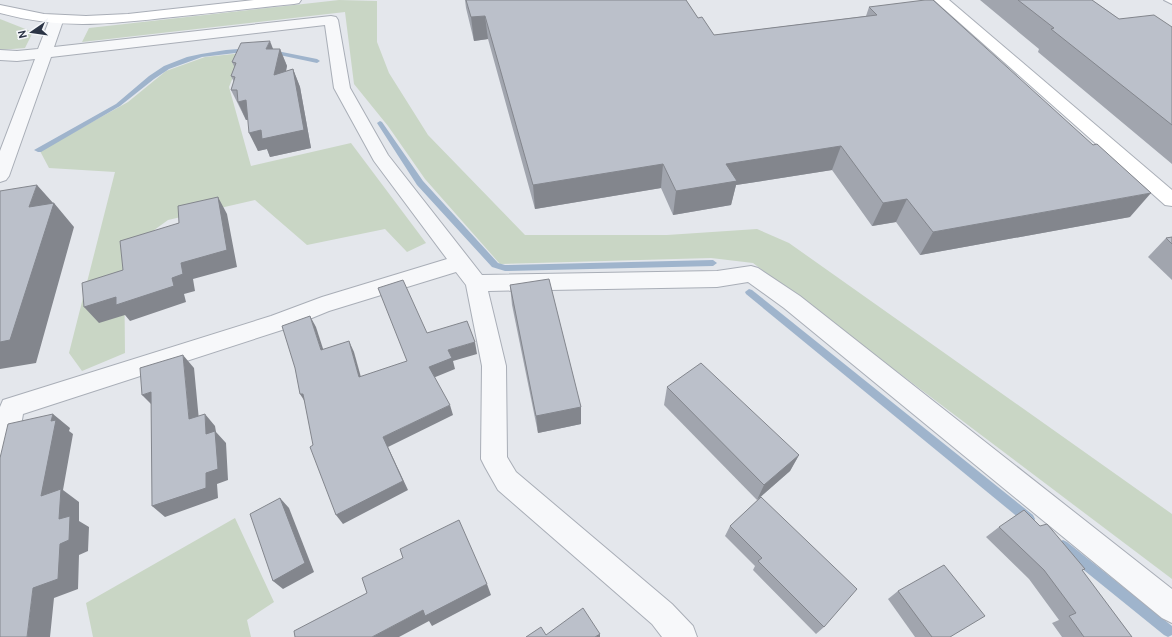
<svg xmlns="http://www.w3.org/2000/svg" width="1172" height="637" font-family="Cabin,sans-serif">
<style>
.green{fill:#c9d6c5}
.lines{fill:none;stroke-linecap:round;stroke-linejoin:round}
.stream{fill:#9fb4cc;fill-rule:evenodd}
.lane-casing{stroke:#a9aeb7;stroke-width:2}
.street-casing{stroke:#a9aeb7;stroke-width:2}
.secondary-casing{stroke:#a9aeb7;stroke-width:2}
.lane{fill:#f7f8fa;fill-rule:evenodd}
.street{fill:#f7f8fa;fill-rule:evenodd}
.secondary{fill:#fff;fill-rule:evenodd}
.wall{fill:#a1a5ae}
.shaded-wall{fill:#83868d}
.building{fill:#bbc0ca;stroke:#83868d}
</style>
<rect width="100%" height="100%" fill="#e4e7ec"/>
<g class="green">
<polygon points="339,0 377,1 377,42 389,73 428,135 525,235 667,235 757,229 789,243 1172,514 1172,579 753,263 711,258 500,264 425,179 388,126 354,84 345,12 82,42 89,28"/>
<polygon points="0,19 33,32 25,48 0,50"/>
<polygon points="243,53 229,87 251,166 351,143 426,243 407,252 385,229 307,245 255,200 168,220 124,252 125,353 82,371 69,353 115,172 49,168 40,151 128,102 166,71 205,57"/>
<polygon points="235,518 274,602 247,620 251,637 93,637 86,603"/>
</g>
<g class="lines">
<g class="stream">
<polygon points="250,48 252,49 252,51 202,57 169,69 154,79 120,106 41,152 38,152 34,150 116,104 149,76 164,66 187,57 201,54 226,50"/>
<polygon points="272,50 317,59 320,61 317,63 270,53 270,51"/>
<polygon points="380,121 382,122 423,181 498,263 505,265 713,260 717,263 713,266 505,271 492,267 417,185 377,123"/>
<polygon points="749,289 752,290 1033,515 1035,519 1033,523 1029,524 1025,523 746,294 745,292"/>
<polygon points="1063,540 1067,542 1172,626 1172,635 1168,637 1164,635 1059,550 1057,546 1059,542"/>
</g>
<g class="lane-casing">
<polygon id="lane" points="1164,0 1172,0 1172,4"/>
</g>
<g class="street-casing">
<polygon id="street" points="331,16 336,17 338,20 350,88 388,155 482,275 717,271 751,266 758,268 800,296 1172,589 1172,623 1162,618 784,308 748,282 717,287 488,291 506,366 507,457 516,472 672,604 693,626 697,637 662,637 652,624 498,490 485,467 481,459 482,366 466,285 456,272 329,311 285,329 23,414 13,473 9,482 0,485 0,407 3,400 271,316 322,297 447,259 374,161 334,88 325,25 51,57 9,176 6,180 0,182 0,151 35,59 17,61 0,60 0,50 17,51 38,49 49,21 51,18 56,17 61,18 63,21 54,47"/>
</g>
<g class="secondary-casing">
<g id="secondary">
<path d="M254 0H301L299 3 294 4C253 8 213 13 173 17 109 24 63 30 0 13V5L44 14 86 16 128 14Z"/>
<polygon points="934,0 949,0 1172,190 1172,206 1165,205"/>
</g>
</g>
<use href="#lane" class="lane"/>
<use href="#street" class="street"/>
<use href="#secondary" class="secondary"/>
</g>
<g class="wall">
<polygon points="465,0 686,0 698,18 714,35 866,16 869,7 1130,217 920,255 896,222 872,226 832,170 736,185 731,205 673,215 661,188 535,209 488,39 474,41 466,8"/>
<polygon points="980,0 1092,0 1119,19 1172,27 1172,164 1038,52 1039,49"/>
<polygon points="273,49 280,49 287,66 286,71 293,69 300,87 311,148 270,157 267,149 258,151 248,120 246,120 231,90 234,82 231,76 235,68 232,62"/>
<polygon points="1172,237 1172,280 1148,257 1166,238"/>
<polygon points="510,285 581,407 581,424 538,433 512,305"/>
<polygon points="667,387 799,455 790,471 757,500 664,405"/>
<polygon points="761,497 824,627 816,634 753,570 755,566 725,536 730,526"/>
<polygon points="999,527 1082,571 1132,637 1062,637 1052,623 1059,620 1029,579 986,537"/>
<polygon points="898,591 950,637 915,637 888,599"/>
</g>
<g class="shaded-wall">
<polygon points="485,16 488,39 474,41 471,17"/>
<polygon points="270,41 277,59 266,49"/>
<polygon points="280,49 287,66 281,93 274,75"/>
<polygon points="293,69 300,87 311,148 270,157 267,149 258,151 249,133 261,130"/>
<polygon points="246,100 254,118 246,120 238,102"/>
<polygon points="841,146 832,170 736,185 731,205 673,215 676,191 726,164"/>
<polygon points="663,164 661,188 535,209 533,185"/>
<polygon points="37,185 54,204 54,203 74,227 36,363 0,369 0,342 29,207"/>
<polygon points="1151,193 1130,217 920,255 933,232"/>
<polygon points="218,197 227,214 237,267 193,279 195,291 184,294 186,302 130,321 125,315 99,323 84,307 181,263"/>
<polygon points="907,199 896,222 872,226 883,203"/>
<polygon points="310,316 316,327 327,361 321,350"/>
<polygon points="349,341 354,352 364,388 359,377"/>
<polygon points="475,342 477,354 453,361 455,369 433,378 429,367 448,350"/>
<polygon points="183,355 194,368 200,431 189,419"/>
<polygon points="151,392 154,407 142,395"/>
<polygon points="300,394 303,394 307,405"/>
<polygon points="450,405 453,415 388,447 408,490 343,524 336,515 383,437"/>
<polygon points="581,407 581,424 538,433 536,416"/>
<polygon points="53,414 70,428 69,431 73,434 63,490 79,502 79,521 89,527 88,551 79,555 78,589 54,598 50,637 27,637 33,588 41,496 51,421"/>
<polygon points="205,414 215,426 216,432 226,443 228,480 217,484 218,498 165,517 152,506 206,473 206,434"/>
<polygon points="799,455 790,471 757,500 764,485"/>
<polygon points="280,498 289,508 314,572 283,589 273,581"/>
<polygon points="487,584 491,595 432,626 429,621 399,637 372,637 423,610"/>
<polygon points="600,634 600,637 595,637"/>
</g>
<g class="building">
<polygon points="466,0 686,0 698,18 702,17 714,35 877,15 869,7 925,0 933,0 1093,145 1097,144 1151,193 933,232 907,199 883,203 841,146 726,164 737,181 676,191 663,164 533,185 485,16 471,17"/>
<polygon points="1018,0 1092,0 1119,19 1154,15 1172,27 1172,125 1051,29 1054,28"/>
<polygon points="270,41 266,49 280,49 274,75 293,69 304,130 262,139 261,130 249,133 246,100 238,102 237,90 231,90 235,77 231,76 236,63 232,62 241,43"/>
<polygon points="37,185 29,207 54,203 10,340 0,342 0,191"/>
<polygon points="218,197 227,250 181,263 183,274 172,278 174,286 116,305 116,297 84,307 82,283 123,270 120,241 179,223 178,206"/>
<polygon points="1172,237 1172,244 1166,238"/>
<polygon points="549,279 581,407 536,416 510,285"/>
<polygon points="403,280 427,333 467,321 475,342 448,350 452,358 429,367 450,405 383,437 403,481 336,515 310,447 313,445 303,394 300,394 295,368 282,326 310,316 321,350 349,341 359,377 407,361 378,288"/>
<polygon points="183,355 189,419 205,414 206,434 215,431 218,469 206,473 206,488 152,506 151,392 142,395 140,368"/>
<polygon points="701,363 799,455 764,485 667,387"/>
<polygon points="53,414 51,421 56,420 41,496 61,489 59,519 70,516 69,540 60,544 58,579 33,588 27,637 0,637 0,458 8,424"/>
<polygon points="761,497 857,589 824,627 758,561 762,558 730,526"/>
<polygon points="280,498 305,563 273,581 250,514"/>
<polygon points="1024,510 1040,526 1047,524 1085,569 1082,570 1132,637 1084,637 1069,616 1076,613 1044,570 999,527"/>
<polygon points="459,520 487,584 425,616 423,610 372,637 295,637 294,631 367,593 362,578 403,558 400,549"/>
<polygon points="944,565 985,616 950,637 932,637 898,591"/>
<polygon points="583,608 600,634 595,637 526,637 541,627 546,635"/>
</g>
<g transform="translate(32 32) rotate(257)" stroke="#f4f6f9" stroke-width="3" paint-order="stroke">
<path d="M0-3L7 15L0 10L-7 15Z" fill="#2b3445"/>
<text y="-6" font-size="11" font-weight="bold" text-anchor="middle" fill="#2b3445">N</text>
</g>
</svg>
